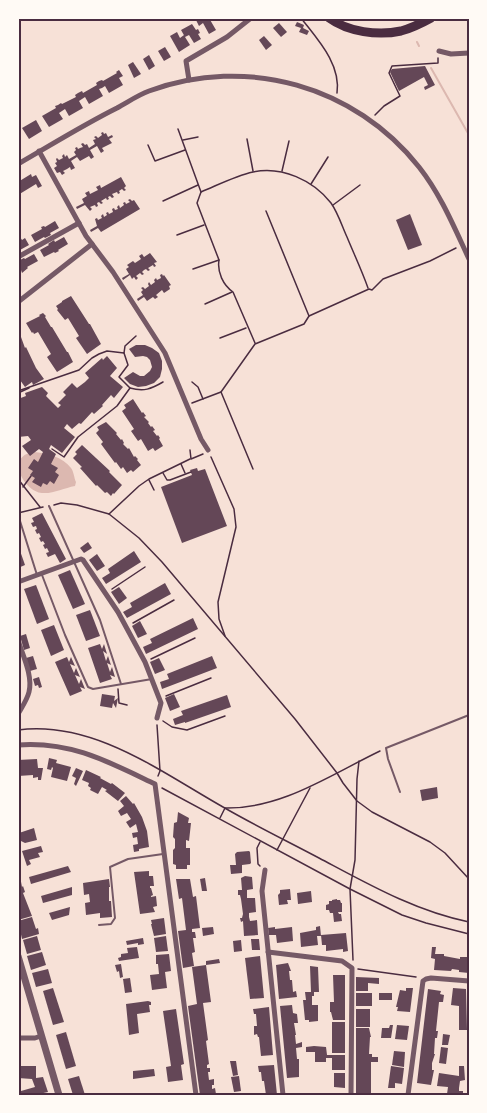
<svg xmlns="http://www.w3.org/2000/svg" width="487" height="1113" font-family="'Space Grotesk',sans-serif">
<style>
.water{fill:#dcb8b0}
.lines{fill:none;stroke-linecap:round;stroke-linejoin:round}
.stream{stroke:#dcb8b0;stroke-width:2}
.building{fill:#644757}
.path{stroke:#4a2c40;stroke-width:1.5}
.service{stroke:#755966;stroke-width:2}
.minor{stroke:#755966;stroke-width:5}
.tertiary{stroke:#755966;stroke-width:7}
.motorway{stroke:#4a2c40;stroke-width:9}
.neatline{fill:none;stroke:#4a2c40;stroke-width:2}
</style>
<rect width="100%" height="100%" fill="#f7e1d7"/>
<path class="water" d="M34 452C46 453 63 457 71 468 74 472 74 478 76 482L75 486C64 488 53 494 42 493 25 492 4 456 34 452Z"/>
<g class="lines">
<g class="stream">
<polyline points="417,42 419,46"/>
<polyline points="431,68 469,135"/>
</g>
</g>
<g class="building">
<polygon points="199,18 200,20 203,18 209,18 216,30 209,34 203,23 199,26 196,20"/>
<polygon points="297,22 304,25 303,28 309,31 307,35 299,32 301,28 295,26"/>
<polygon points="279,23 287,32 281,37 273,28"/>
<polygon points="192,24 196,30 198,29 200,33 198,34 201,39 194,43 189,35 185,37 190,45 179,52 170,36 177,32 180,38 184,35 185,37 181,30"/>
<polygon points="264,36 272,45 266,50 259,40"/>
<polygon points="165,47 171,57 164,61 158,51"/>
<polygon points="149,55 155,66 149,70 143,59"/>
<polygon points="133,62 141,74 134,78 128,65"/>
<polygon points="425,66 435,85 425,90 424,87 428,85 424,77 399,91 390,72 392,69"/>
<polygon points="119,70 123,76 119,78 123,85 109,93 105,86 102,88 99,89 103,96 89,104 85,97 79,101 83,108 69,116 65,109 59,113 63,119 49,127 42,116 56,108 55,106 58,105 61,103 62,104 76,97 75,95 78,93 82,91 83,93 97,85 96,83 99,81 102,80 103,81 117,73 116,72"/>
<polygon points="36,120 42,131 29,139 22,128"/>
<polygon points="103,132 104,134 106,133 108,137 112,135 113,137 109,139 112,143 102,148 104,151 101,153 97,146 90,150 94,157 91,159 89,156 80,161 77,157 71,161 75,168 71,170 70,167 67,169 63,171 65,173 62,175 60,172 57,173 54,168 57,166 55,163 57,162 56,159 57,158 59,160 63,158 62,156 64,154 65,157 67,155 69,159 76,155 74,152 76,150 75,148 77,147 78,149 80,148 83,147 81,144 83,143 85,145 87,144 89,148 95,144 93,140 96,139 94,137 96,136 98,138 102,135 101,133"/>
<polygon points="31,174 32,177 36,175 42,186 38,188 36,184 18,195 18,182"/>
<polygon points="121,177 126,186 124,188 126,190 124,191 122,189 119,191 120,193 118,194 117,192 112,194 114,197 112,198 110,196 108,197 109,199 107,200 106,198 101,201 103,203 101,204 99,202 97,203 98,206 96,207 95,205 90,207 92,209 90,211 85,205 77,209 76,207 84,203 82,199 87,196 85,193 89,191 90,194 98,190 96,187 100,185 101,188"/>
<polygon points="130,199 132,201 134,200 140,209 101,232 98,228 91,232 90,230 97,226 95,219 97,218 98,220 102,218 101,216 103,214 104,217 107,215 106,213 108,212 109,214 113,212 112,209 114,208 115,210 118,209 117,207 119,205 120,208 124,205 123,203 125,202 126,204 130,202 128,200"/>
<polygon points="410,214 422,245 408,250 396,220"/>
<polygon points="55,221 59,228 50,233 51,235 45,238 44,237 35,242 31,235 42,229 41,227 44,226 45,227"/>
<polygon points="20,237 22,240 25,238 29,245 20,250 21,252 18,254 18,238"/>
<polygon points="64,237 68,244 58,250 59,251 55,253 54,252 44,257 40,250 49,245 48,244 54,240 55,242"/>
<polygon points="150,253 157,262 154,263 156,266 154,267 153,265 148,268 150,270 148,271 146,269 144,270 142,272 144,274 142,275 140,273 136,276 138,278 136,280 134,277 132,279 130,275 123,280 122,278 129,274 126,269 129,267 127,265 133,261 135,263 141,259 139,256 142,254 144,257"/>
<polygon points="34,254 38,261 27,267 28,268 22,273 21,270 18,272 18,261 24,258 25,259"/>
<polygon points="162,274 163,276 164,275 171,285 169,286 170,289 164,293 162,290 156,295 158,297 155,299 153,297 147,301 144,297 138,301 137,299 143,295 141,292 143,290 141,288 143,287 145,289 149,286 148,284 149,282 151,285 155,282 154,280 156,278 157,280 161,278 160,275"/>
<polygon points="71,296 89,324 90,324 101,344 87,354 76,338 79,336 68,318 65,320 57,310 58,309 56,306 62,302 62,301"/>
<polygon points="43,313 46,316 45,317 51,327 52,327 67,352 68,352 73,362 57,372 47,357 51,354 38,332 34,334 33,332 32,333 26,323 40,316 39,315"/>
<polygon points="18,335 20,338 21,337 25,348 26,347 36,368 44,379 33,385 32,382 25,387 20,380 21,379 18,373"/>
<polygon points="136,345 145,345 152,348 159,353 162,361 162,369 160,377 154,383 146,386 138,387 130,384 124,378 133,372 140,376 144,376 150,371 152,367 150,360 147,357 143,356 135,357 129,349"/>
<polygon points="107,356 117,368 110,376 123,387 114,398 111,395 102,405 103,406 94,414 92,412 81,424 79,423 72,429 67,424 64,428 75,437 62,453 51,445 49,449 56,454 51,464 58,468 55,472 59,475 54,484 50,481 47,485 43,483 41,487 32,482 35,478 30,475 33,471 28,468 34,459 38,462 43,452 39,449 30,456 22,446 31,440 28,436 18,437 18,399 26,396 25,393 42,387 48,393 46,396 58,408 61,405 58,403 66,395 63,392 72,383 77,388 85,382 89,378 85,373 102,358 103,360"/>
<polygon points="133,399 142,413 143,412 146,416 144,417 149,422 148,423 151,427 152,426 155,430 153,431 157,436 158,435 160,438 159,439 163,446 155,451 153,448 148,451 141,439 138,441 131,431 134,429 122,411 126,408 124,405"/>
<polygon points="106,422 117,433 116,434 121,440 122,439 124,443 123,444 128,449 129,448 134,457 135,456 138,459 137,460 141,465 133,472 131,470 127,473 123,467 121,469 116,462 115,463 101,444 103,442 96,433 99,430 97,427"/>
<polygon points="82,445 110,471 109,472 122,485 114,494 113,493 111,496 107,492 105,493 97,485 96,486 80,468 82,467 73,458 77,454 75,452"/>
<polygon points="197,468 198,471 205,469 227,526 182,543 161,487 192,475 190,470"/>
<polygon points="42,513 66,559 60,563 55,554 48,557 46,553 49,552 47,548 45,549 43,545 45,544 43,541 41,542 39,538 41,537 39,533 37,534 35,530 37,529 36,526 33,527 31,523 34,522 32,518"/>
<polygon points="88,542 92,548 84,553 80,548"/>
<polygon points="18,545 25,565 18,568"/>
<polygon points="134,551 141,562 106,584 102,578 110,573 108,569"/>
<polygon points="97,554 105,566 97,571 89,560"/>
<polygon points="70,570 85,604 73,609 58,575"/>
<polygon points="165,583 171,594 127,618 123,612 132,607 130,603"/>
<polygon points="36,585 49,619 37,624 24,589"/>
<polygon points="119,587 127,598 119,604 111,592"/>
<polygon points="90,610 100,636 86,641 76,615"/>
<polygon points="193,618 198,629 146,654 143,647 152,643 150,639"/>
<polygon points="140,621 147,634 138,638 132,626"/>
<polygon points="54,625 64,650 51,656 41,630"/>
<polygon points="26,634 30,648 24,650 20,636"/>
<polygon points="100,644 102,649 104,644 107,654 103,651 106,661 108,656 111,665 107,663 110,672 112,667 115,677 110,675 112,679 100,683 88,648"/>
<polygon points="33,656 37,669 30,671 26,658"/>
<polygon points="212,656 217,668 162,689 160,682 169,679 167,674"/>
<polygon points="67,657 69,662 71,657 75,666 70,664 74,673 76,668 80,677 75,675 79,684 81,679 85,689 80,687 82,691 70,696 55,662"/>
<polygon points="159,658 165,670 155,674 150,662"/>
<polygon points="39,677 42,687 39,688 38,685 35,686 33,679"/>
<polygon points="102,694 115,696 114,701 118,698 116,708 113,703 112,708 100,706"/>
<polygon points="174,694 180,707 170,711 165,698"/>
<polygon points="227,695 231,707 185,723 185,722 175,725 173,719 183,715 181,711"/>
<polygon points="49,758 57,760 56,763 71,767 67,781 51,777 53,768 52,767 51,770 47,769"/>
<polygon points="37,759 38,768 43,768 41,780 38,780 38,777 33,778 33,775 18,776 18,760"/>
<polygon points="76,768 83,771 76,786 74,784 76,778 72,776"/>
<polygon points="86,770 101,777 100,778 111,784 112,783 125,793 118,801 105,791 107,790 102,787 98,794 90,790 91,788 88,786 89,783 82,780"/>
<polygon points="437,787 438,798 422,801 420,790"/>
<polygon points="126,796 133,804 134,803 142,817 147,831 149,847 139,849 139,851 134,852 133,845 138,844 137,837 133,838 132,833 138,832 136,824 130,828 126,822 131,819 127,813 121,816 118,811 124,806 120,801"/>
<polygon points="178,812 189,818 188,823 191,823 189,841 186,840 186,848 190,848 190,865 187,865 187,869 176,869 176,865 173,864 173,850 175,848 175,839 173,837 174,823 177,822"/>
<polygon points="34,828 37,840 25,843 21,841 18,842 18,839 21,838 19,833"/>
<polygon points="41,846 43,852 38,853 40,857 29,860 31,864 27,866 22,851"/>
<polygon points="249,851 250,852 251,863 250,864 242,865 242,873 231,874 230,865 236,865 235,854 237,852"/>
<polygon points="68,866 71,872 31,884 29,877"/>
<polygon points="19,871 22,887 23,886 25,892 23,893 32,916 18,920"/>
<polygon points="149,871 149,876 153,876 154,886 150,886 150,888 151,888 153,895 151,896 151,897 156,896 157,906 153,907 155,912 140,914 134,872"/>
<polygon points="245,876 252,877 253,889 247,890 247,898 255,898 256,912 249,913 249,917 250,921 257,920 258,935 244,936 243,921 241,922 240,918 242,918 243,914 241,899 240,895 238,895 238,890 242,890 241,878"/>
<polygon points="205,878 207,891 202,891 200,879"/>
<polygon points="109,879 110,887 109,887 109,901 111,901 112,917 100,918 100,913 86,915 85,903 90,902 89,894 84,895 83,883"/>
<polygon points="176,879 190,879 193,897 196,896 200,928 192,929 192,932 195,932 196,938 193,938 195,952 192,953 194,966 183,968 178,931 186,930 182,898 179,899"/>
<polygon points="72,887 72,895 43,903 41,896"/>
<polygon points="290,889 291,900 287,900 288,904 279,905 278,895 280,893 280,890"/>
<polygon points="311,891 312,902 298,904 297,893"/>
<polygon points="337,899 337,900 340,900 341,903 342,903 342,912 338,912 339,914 341,914 342,921 334,922 333,913 330,913 329,910 326,910 326,905 329,904 329,901 332,901 332,900"/>
<polygon points="70,907 69,915 52,920 49,913"/>
<polygon points="32,917 36,929 38,928 39,934 22,939 18,921"/>
<polygon points="164,918 166,934 154,936 151,924 152,924 151,920"/>
<polygon points="320,926 321,936 317,936 318,945 301,947 300,933 316,930 316,927"/>
<polygon points="213,927 214,934 203,936 202,928"/>
<polygon points="275,927 275,929 292,927 293,941 277,943 276,935 269,935 268,928"/>
<polygon points="346,933 348,951 343,952 343,949 326,951 326,945 322,945 321,935"/>
<polygon points="37,936 41,950 27,954 23,940"/>
<polygon points="166,936 168,951 156,952 154,938"/>
<polygon points="143,938 144,944 138,945 138,943 127,945 126,941"/>
<polygon points="251,939 259,939 260,950 252,950"/>
<polygon points="241,940 242,951 234,952 233,941"/>
<polygon points="137,947 139,958 119,961 118,958 121,957 121,954 128,953 127,948"/>
<polygon points="432,947 436,947 435,954 444,954 444,956 460,959 460,957 469,957 469,973 459,972 459,970 452,969 451,971 434,970 435,959 431,958"/>
<polygon points="42,952 46,965 31,970 27,956"/>
<polygon points="169,954 171,971 165,972 167,988 152,990 150,975 159,974 158,964 156,964 156,955"/>
<polygon points="260,956 264,998 250,999 245,958"/>
<polygon points="219,959 220,963 206,965 206,961"/>
<polygon points="288,963 291,971 289,971 290,980 292,980 293,992 296,991 297,997 279,999 276,965"/>
<polygon points="121,964 123,977 120,978 119,971 117,972 115,965"/>
<polygon points="206,965 211,1002 203,1003 208,1040 206,1041 209,1064 207,1065 207,1068 210,1068 210,1072 208,1072 209,1080 214,1079 214,1085 212,1085 212,1089 215,1088 216,1094 200,1095 188,1006 197,1004 192,967"/>
<polygon points="310,966 318,967 319,992 314,992 314,996 312,996 312,1005 318,1005 318,1021 309,1022 309,1020 305,1020 303,1000 306,1000 305,992 311,992"/>
<polygon points="48,969 52,983 36,987 32,973"/>
<polygon points="333,975 345,975 345,1020 333,1020 331,1012 330,1012 330,1002 334,1002"/>
<polygon points="356,977 379,978 379,984 368,983 368,991 356,991"/>
<polygon points="130,978 132,992 125,993 123,979"/>
<polygon points="53,988 64,1022 53,1025 43,991"/>
<polygon points="406,988 413,988 410,1012 397,1011 398,1007 396,1007 400,990 406,991"/>
<polygon points="453,988 466,989 467,1030 459,1030 459,1006 451,1005"/>
<polygon points="428,989 441,991 440,994 444,995 443,1002 439,1002 436,1031 438,1031 437,1038 435,1038 434,1054 435,1054 432,1063 432,1070 434,1070 431,1085 417,1083"/>
<rect x="356" y="993" width="16" height="13"/>
<rect x="379" y="993" width="13" height="7"/>
<polygon points="148,1001 151,1002 151,1005 149,1005 150,1012 137,1014 139,1033 129,1035 126,1004"/>
<polygon points="292,1005 293,1013 297,1014 298,1023 294,1023 296,1035 295,1035 296,1044 302,1042 302,1047 296,1048 297,1059 299,1059 299,1077 287,1078 280,1006"/>
<polygon points="269,1007 273,1055 261,1056 259,1037 258,1037 257,1034 254,1035 254,1026 257,1026 256,1014 254,1014 253,1009"/>
<polygon points="176,1009 184,1064 181,1065 183,1080 168,1082 166,1067 171,1066 163,1011"/>
<rect x="356" y="1009" width="14" height="18"/>
<rect x="332" y="1022" width="13" height="31"/>
<polygon points="390,1025 393,1025 391,1038 381,1038 382,1028 389,1028"/>
<polygon points="397,1025 409,1026 407,1040 395,1039"/>
<polygon points="356,1028 369,1028 371,1037 370,1037 369,1054 372,1054 372,1057 378,1057 378,1062 371,1062 371,1093 356,1093"/>
<polygon points="66,1032 76,1066 66,1069 56,1035"/>
<polygon points="443,1034 450,1035 448,1045 442,1045"/>
<polygon points="314,1046 326,1047 327,1055 345,1055 345,1070 332,1070 332,1058 326,1058 326,1062 315,1062 315,1052 306,1052 306,1047"/>
<polygon points="441,1047 448,1048 446,1064 439,1063"/>
<polygon points="394,1051 405,1052 404,1067 392,1065"/>
<polygon points="230,1061 236,1061 238,1075 233,1076"/>
<polygon points="274,1065 277,1095 266,1095 264,1081 262,1081 261,1072 259,1072 258,1066"/>
<polygon points="18,1066 36,1066 36,1078 43,1077 48,1092 34,1095 21,1095 21,1091 35,1087 32,1079 18,1078"/>
<polygon points="391,1066 404,1068 402,1084 395,1083 395,1088 388,1088"/>
<polygon points="459,1066 464,1066 465,1080 460,1081 459,1088 459,1091 463,1091 463,1095 447,1094 448,1087 437,1086 439,1073 459,1076"/>
<polygon points="154,1069 155,1076 133,1079 133,1071"/>
<polygon points="334,1073 345,1073 345,1088 334,1087"/>
<polygon points="79,1076 85,1095 73,1095 68,1079"/>
<polygon points="239,1076 241,1091 234,1092 231,1077"/>
</g>
<g class="lines">
<g class="path">
<path d="M301 18C318 40 341 64 337 93"/>
<polyline points="375,115 384,106 400,96 389,73 392,66 438,63 438,58"/>
<path d="M178 129 201 192C218 185 235 176 253 172 282 166 313 180 331 203 338 213 342 226 347 237 354 254 362 271 368 288"/>
<polyline points="247,139 253,171"/>
<polyline points="183,140 198,137"/>
<polyline points="148,145 155,161 185,150"/>
<polyline points="282,171 289,141"/>
<polyline points="311,184 328,157"/>
<path d="M201 192 197 203 219 260C217 272 223 285 233 292L255 343"/>
<polyline points="163,201 198,185"/>
<polyline points="333,205 360,185"/>
<polyline points="266,211 309,316"/>
<polyline points="177,235 204,225"/>
<polyline points="193,269 219,260"/>
<polyline points="205,304 232,292"/>
<polyline points="220,338 246,328"/>
<polyline points="192,382 198,387 203,399"/>
<path d="M130 388C144 392 151 389 163 382"/>
<polyline points="18,391 79,370 92,358 99,354 107,351 124,353 125,346 136,336"/>
<polyline points="221,392 253,469"/>
<polyline points="18,393 29,388"/>
<polyline points="192,403 221,392 255,344 304,324 309,316 369,289 372,290 383,279 430,261 456,248"/>
<polyline points="52,449 64,457 78,437 117,406 130,388 119,377 128,365 124,353"/>
<polyline points="190,450 191,459 203,454"/>
<polyline points="211,457 234,509 236,527 218,602 219,619 225,636"/>
<polyline points="181,464 185,473"/>
<polyline points="163,473 167,480 170,480 191,472"/>
<polyline points="18,479 40,507"/>
<polyline points="149,480 154,490"/>
<polyline points="23,487 31,476"/>
<polyline points="54,505 61,503 77,505 109,514 139,538 162,562 295,719 337,773 343,783 357,801 372,812 430,842 445,853 469,879"/>
<polyline points="18,513 43,507"/>
<polyline points="109,514 139,486 149,479 190,459"/>
<polyline points="112,589 145,567"/>
<polyline points="133,623 174,600"/>
<polyline points="151,659 195,638"/>
<polyline points="118,689 119,703 127,705"/>
<polyline points="166,696 211,678"/>
<polyline points="163,721 172,727 187,730 225,716"/>
<polyline points="157,725 160,771 158,776"/>
<path d="M18 730C93 720 161 772 223 807 254 825 287 841 319 858 368 884 415 911 469 922"/>
<polyline points="162,788 350,889 402,915 426,923 469,934"/>
<path d="M220 818 225 808C282 809 330 775 380 751"/>
<polyline points="260,842 257,848 258,864 260,866"/>
<polyline points="277,850 310,788"/>
<polyline points="353,960 350,889 355,860 357,779 359,761"/>
<polyline points="358,969 416,977"/>
</g>
<g class="service">
<polyline points="49,506 100,620 121,684"/>
<polyline points="20,521 37,575"/>
<polyline points="42,575 65,635 88,687 93,689 152,679"/>
<polyline points="400,792 388,759 386,748 469,715"/>
<polyline points="99,925 111,924 115,918 110,867 128,859 163,854"/>
</g>
<g class="minor">
<polyline points="439,51 451,54 469,53"/>
<polyline points="189,80 186,61 227,37 251,18"/>
<path d="M18 164C51 145 83 125 117 108 128 102 138 95 149 91 247 55 355 86 419 167 441 195 454 227 469 259"/>
<polyline points="92,244 113,272 165,353 201,439 208,450"/>
<polyline points="18,257 79,223"/>
<polyline points="18,302 92,244 86,236 39,151"/>
<polyline points="18,582 81,559 83,560 118,612 145,662 161,703 157,718"/>
<path d="M18 640C23 656 33 676 29 692 27 700 22 707 18 714"/>
<path d="M18 745C71 741 109 762 155 784L196 1095"/>
<polyline points="265,870 262,891 283,1095"/>
<polyline points="268,952 342,961 352,968 351,1095"/>
<polyline points="18,1038 35,1038 41,1036"/>
<polyline points="408,1095 423,981 426,979 431,978 469,981"/>
</g>
<polyline class="tertiary" points="18,956 59,1095"/>
<path class="motorway" d="M329 18C348 32 378 36 401 31 412 28 422 23 431 18"/>
</g>
<rect width="487" height="1113" fill="none" stroke="#fffaf5" stroke-width="39"/>
<rect x="20" y="20" width="448" height="1074" class="neatline"/>
</svg>
